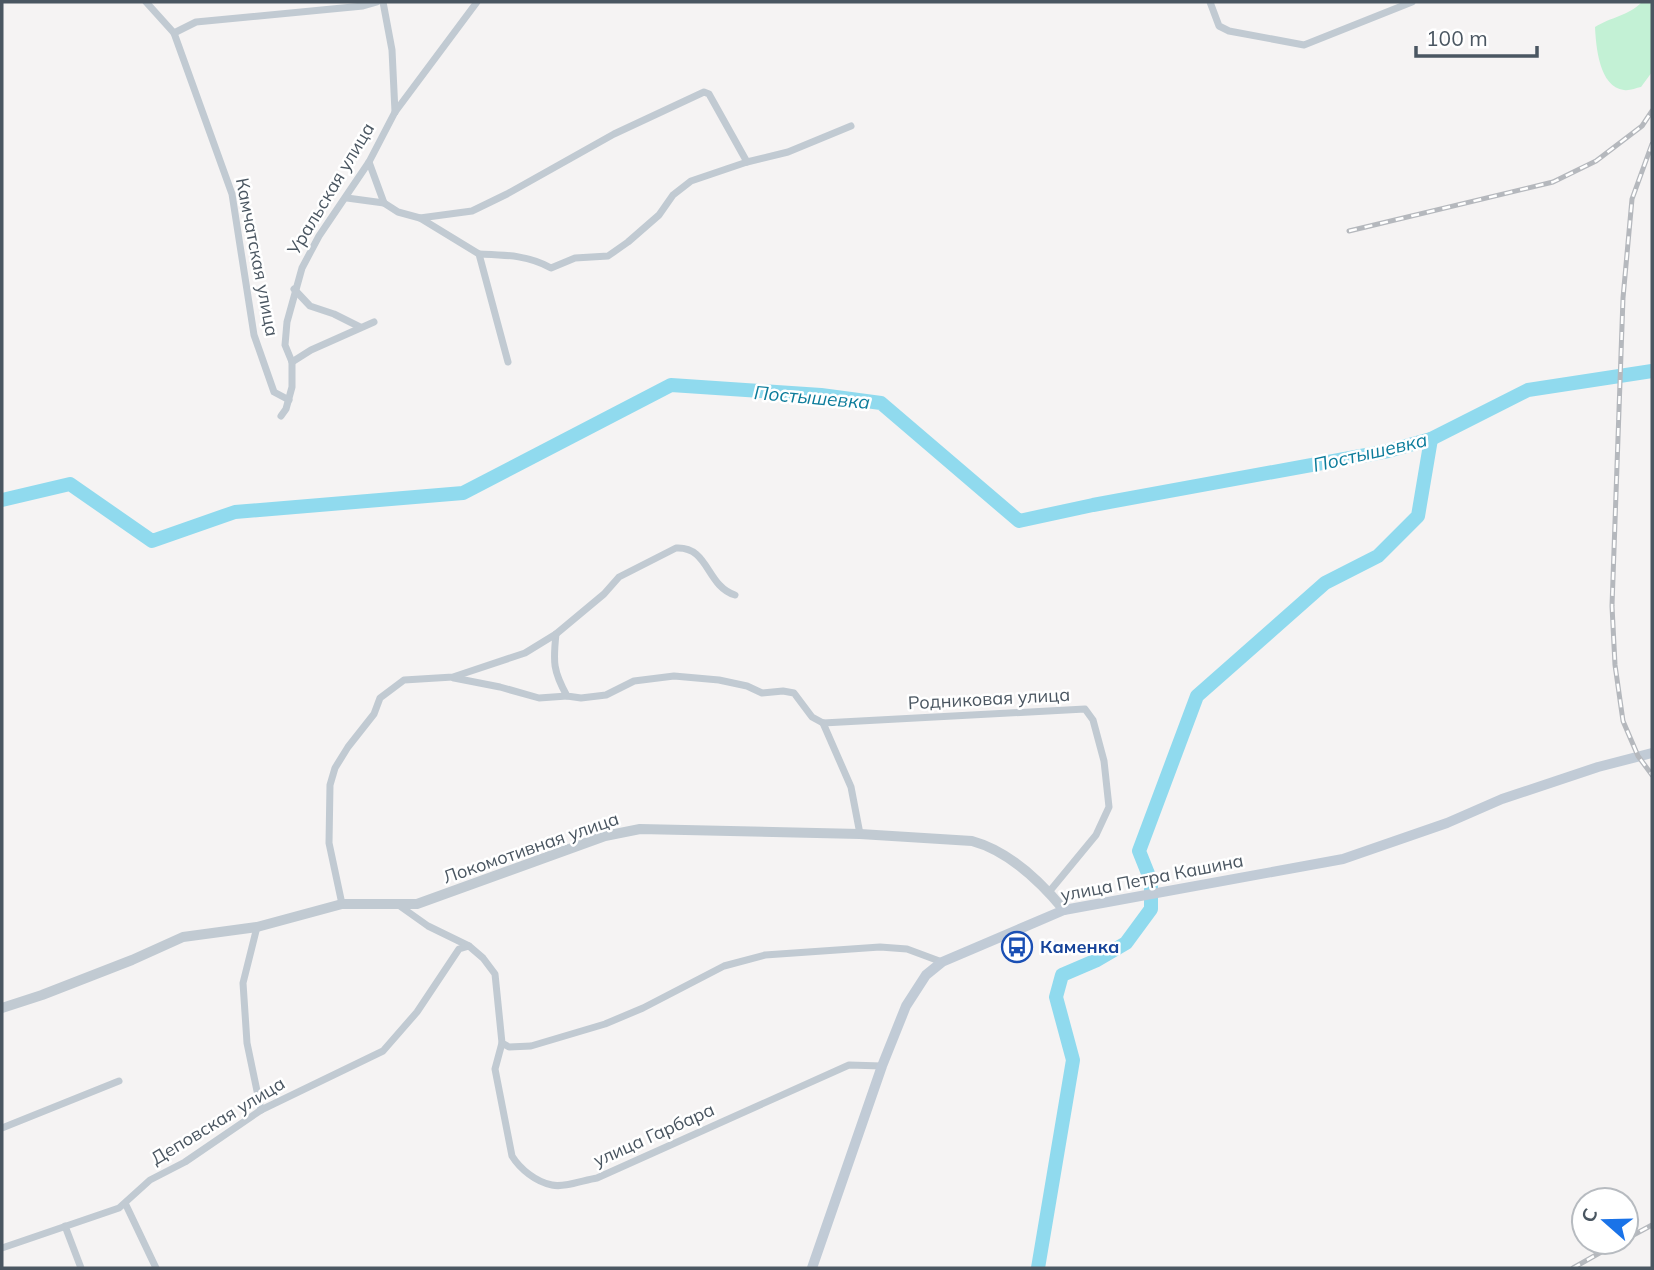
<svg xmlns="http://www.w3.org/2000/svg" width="1654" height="1270" font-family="Mulish,sans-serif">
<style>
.green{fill:#c3f1d5}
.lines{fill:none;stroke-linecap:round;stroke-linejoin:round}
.river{stroke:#90daee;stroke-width:14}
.minor{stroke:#c1cad2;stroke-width:7}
.tertiary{stroke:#c1cad2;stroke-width:10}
.secondary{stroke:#c1cbd6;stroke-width:10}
.rail-casing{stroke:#b5b8bd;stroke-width:5}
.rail{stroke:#fff;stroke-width:2.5;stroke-dasharray:8;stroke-linecap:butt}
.labels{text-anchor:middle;stroke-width:5;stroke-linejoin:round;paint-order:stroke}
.street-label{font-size:18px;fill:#4a5661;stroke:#fff}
.transit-label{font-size:18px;font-weight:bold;fill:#164399;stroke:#fff;text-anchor:start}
.water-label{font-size:19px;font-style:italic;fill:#0c7c9b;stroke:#fff}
</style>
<rect width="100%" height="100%" fill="#f5f3f3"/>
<path class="green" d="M1642 2H1652V72L1641 87C1636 88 1629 91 1624 90 1599 87 1596 46 1595 27 1611 17 1628 16 1642 2Z"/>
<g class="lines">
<g class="river">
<polyline points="2,500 70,484 152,541 235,512 463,493 671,385 821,395 881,403 1019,521 1093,505 1388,451 1431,439 1528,390 1652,371"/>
<polyline points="1038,1268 1073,1060 1056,997 1062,975 1097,960 1126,943 1151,909 1151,881 1139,851 1197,696 1325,583 1378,556 1418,516 1431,439"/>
</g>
<g class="minor">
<polyline points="146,2 174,33 232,194 254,335 274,392 289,400"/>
<polyline points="383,2 392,50 395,112"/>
<polyline points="1210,2 1219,26 1229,31 1304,45 1412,2"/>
<polyline points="174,33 196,22 363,6 377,2"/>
<polyline points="369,162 384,203 398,212 420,218 479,254 508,362"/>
<polyline points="347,198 384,203"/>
<polyline points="420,218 472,211 507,194 614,134 704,92 709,94 747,162"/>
<path d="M479 254C505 255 528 255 551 268L575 258 608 256 628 242 659 215 673 195 691 181 747 162 788 152 851 126"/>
<polyline points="294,289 310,306 334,314 360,327"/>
<polyline points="292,362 311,350 374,322"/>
<polyline points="281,416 286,409 292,387 292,362 285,345 287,322 302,268 319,236 369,162 395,112 477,2"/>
<path d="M556 634C553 662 553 671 567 696L581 698 606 695 634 681 674 676 719 680 747 686 762 693 783 691 794 693 812 717 823 723 1085 709 1093 720 1104 761 1109 807 1096 835 1049 892"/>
<polyline points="454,678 500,687 539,698 567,696"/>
<polyline points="823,723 851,787 860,834"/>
<path d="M342 904 329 843 330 785 335 768 348 747 374 714 380 698 404 680 453 677 525 653 556 634 604 594 619 577 676 548C709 546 706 586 735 595"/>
<polyline points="397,904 428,926 469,946 483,958 495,974 502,1043 509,1047 531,1046 605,1024 643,1008 724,966 765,955 880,947 907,949 942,962"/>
<polyline points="257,927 243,983 247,1043 261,1110"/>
<path d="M502 1043 495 1069 512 1156C520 1169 536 1182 552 1185 564 1188 584 1180 597 1178L849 1065 882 1066"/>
<polyline points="2,1128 119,1081"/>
<polyline points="126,1205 156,1268"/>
<polyline points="65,1226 81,1268"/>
<polyline points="2,1248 119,1208 150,1180 185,1162 261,1110 383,1051 417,1012 459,949 469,946"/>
</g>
<path class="tertiary" d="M2 1008 42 995 132 960 183 937 257 927 342 904H417L605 836 640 829 860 834 972 841C1009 851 1040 881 1064 910"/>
<polyline class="secondary" points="812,1268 882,1066 906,1006 926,975 942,962 1064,910 1343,859 1447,823 1502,799 1598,767 1652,753"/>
<g class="rail-casing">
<g id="rail">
<polyline points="1652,144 1632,199 1623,298 1612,606 1615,665 1623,721 1638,756 1652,775"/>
<polyline points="1349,231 1553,182 1596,161 1642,126 1652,111"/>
<polyline points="1626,1239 1652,1225"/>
<polyline points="1573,1268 1619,1242"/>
</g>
</g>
<use href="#rail" class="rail"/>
</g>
<defs>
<g id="bus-ring" transform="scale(1.575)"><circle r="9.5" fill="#fff" stroke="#1a4fb4" stroke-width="1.5"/><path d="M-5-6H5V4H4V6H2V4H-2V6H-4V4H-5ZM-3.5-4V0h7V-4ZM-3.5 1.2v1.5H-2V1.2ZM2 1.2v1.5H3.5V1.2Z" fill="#1a4fb4"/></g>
</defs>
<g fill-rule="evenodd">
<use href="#bus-ring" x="1017" y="947"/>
</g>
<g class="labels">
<g class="street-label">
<text transform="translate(331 189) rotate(-59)" y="6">Уральская улица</text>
<text transform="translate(257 257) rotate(79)" y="6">Камчатская улица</text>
<text transform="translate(989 699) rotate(-3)" y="6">Родниковая улица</text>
<text transform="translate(531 848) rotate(-19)" y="6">Локомотивная улица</text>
<text transform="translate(1152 878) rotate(-11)" y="6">улица Петра Кашина</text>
<text transform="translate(218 1121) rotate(-31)" y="6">Деповская улица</text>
<text transform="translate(654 1135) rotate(-24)" y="6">улица Гарбара</text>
</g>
<g class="transit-label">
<text x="1040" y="953">Каменка</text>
</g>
<g class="water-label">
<text transform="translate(812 397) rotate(5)" y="7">Постышевка</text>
<text transform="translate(1370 452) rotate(-13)" y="7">Постышевка</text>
</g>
</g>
<rect width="1654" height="1270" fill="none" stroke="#4a5661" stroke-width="7"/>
<g transform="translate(1605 1221) rotate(290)"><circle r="33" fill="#ffffff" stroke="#b7bbc0" stroke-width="2"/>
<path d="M0-5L12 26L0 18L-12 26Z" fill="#1a73e8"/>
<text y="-10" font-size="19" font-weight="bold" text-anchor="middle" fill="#4a5661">С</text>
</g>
<path d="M1416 46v10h121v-10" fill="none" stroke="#4a5661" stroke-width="3.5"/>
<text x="1426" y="46" font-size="21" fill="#4a5661" stroke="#ffffff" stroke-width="5" paint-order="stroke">100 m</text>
</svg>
